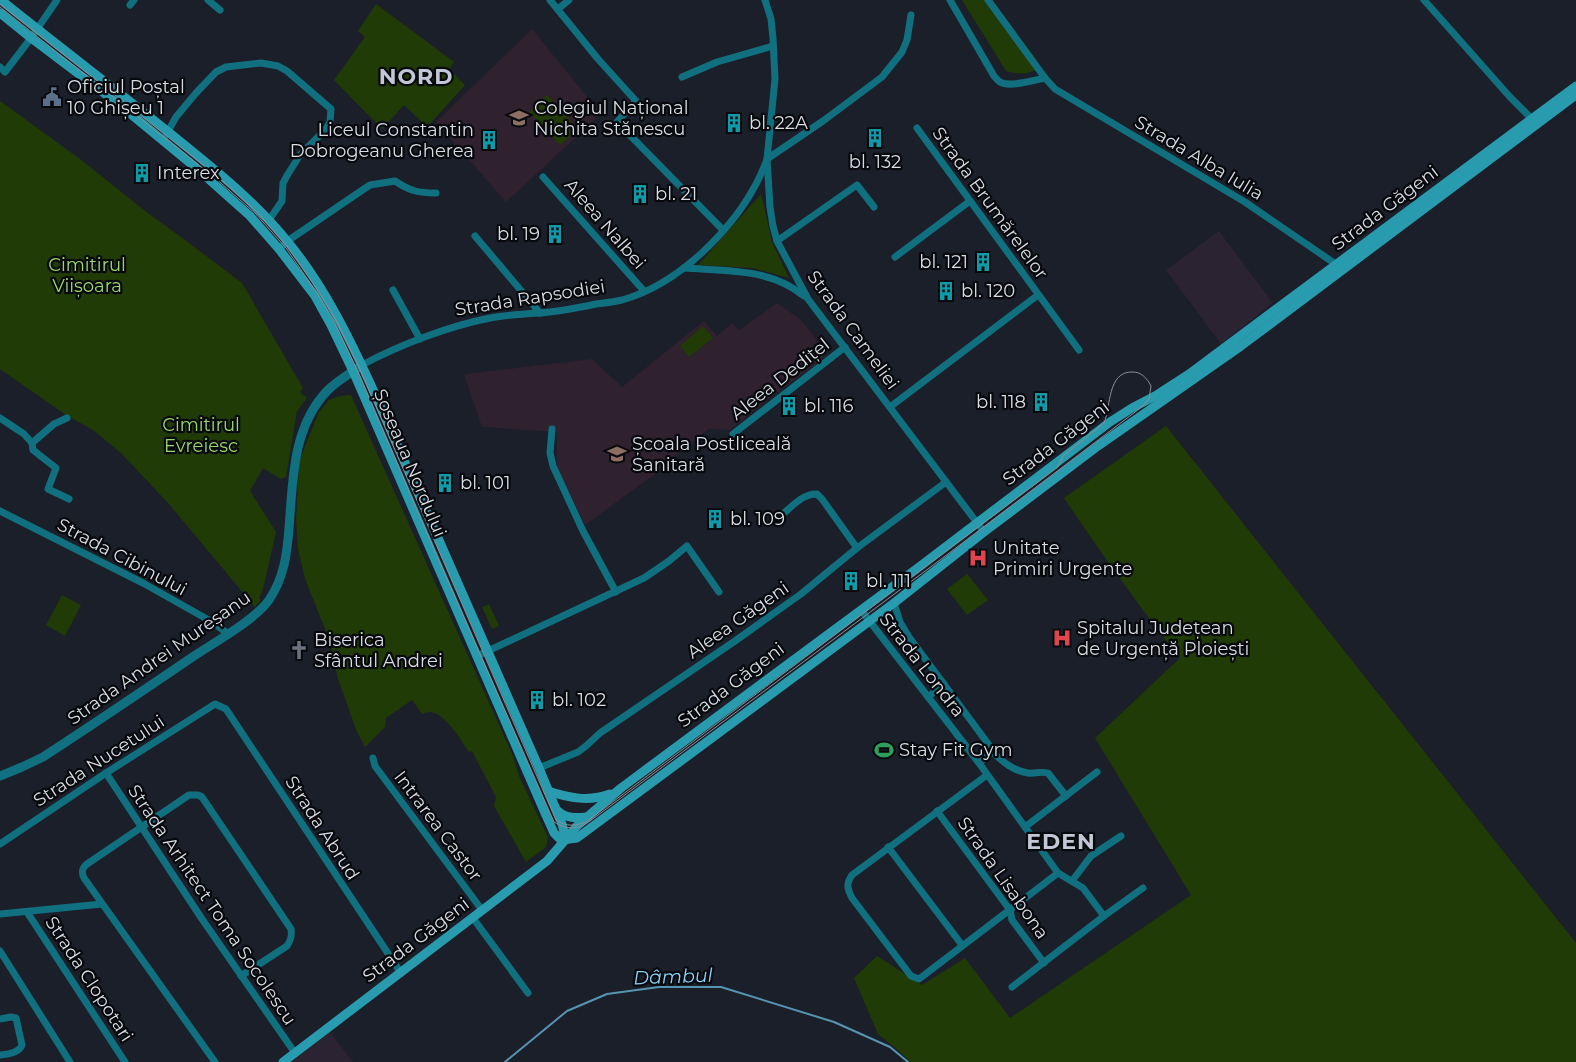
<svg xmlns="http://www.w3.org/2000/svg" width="1576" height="1062" font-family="Montserrat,sans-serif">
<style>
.industrial{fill:#2b2232}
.education{fill:#2f212d}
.green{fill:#203b06}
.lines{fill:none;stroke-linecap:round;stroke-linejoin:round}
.stream{stroke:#5595b2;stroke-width:2}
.minor{stroke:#11707f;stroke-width:7}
.tertiary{stroke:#11707f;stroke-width:9}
.secondary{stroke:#299bae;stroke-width:9}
.tram{stroke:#8b8e96;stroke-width:1}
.labels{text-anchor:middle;stroke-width:4.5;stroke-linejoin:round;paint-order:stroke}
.poi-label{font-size:18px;fill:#d9dce2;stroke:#07090d;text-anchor:start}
.street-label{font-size:18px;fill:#d9dce2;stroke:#07090d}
.park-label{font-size:18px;fill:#99d86b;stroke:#07090d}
.water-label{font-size:19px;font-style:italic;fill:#87d3fa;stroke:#07090d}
.district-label{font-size:22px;font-weight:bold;letter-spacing:1px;fill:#c1c7d4;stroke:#07090d}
</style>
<rect width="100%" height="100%" fill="#1b1f29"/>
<g class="industrial">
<polygon points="1219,231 1273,303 1221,344 1166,270"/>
<polygon points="330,1032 353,1062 292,1062"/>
</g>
<g class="education">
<polygon points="532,29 601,114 506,202 436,122"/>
<polygon points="777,303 800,319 813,335 825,357 766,401 730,430 709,429 672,458 673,461 585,525 557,468 557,432 482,427 464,375 473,373 592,359 622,387 704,321 717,336 732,323 739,330"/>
</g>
<g class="green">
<path d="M962 0H992L1033 55 1037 61V69C1028 75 1015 74 1006 71Z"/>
<polygon points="376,4 454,62 449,69 465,85 427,127 404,105 382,129 334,80 365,37 358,31"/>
<polygon points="547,95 578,129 560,145 529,112"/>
<polygon points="0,101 80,159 149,214 181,237 242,283 303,388 300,392 307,398 297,411 286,477 281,479 263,468 250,491 276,532 263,589 259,598 261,600 255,607 168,503 121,453 93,430 66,415 0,369"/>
<polygon points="761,194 772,242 789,278 753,268 698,265"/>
<polygon points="703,326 713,338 689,357 680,346"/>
<path d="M351 395 513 756 519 776 548 837 546 847 526 862 494 806 496 797 472 751 469 752C461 740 445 713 430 712 428 712 424 713 422 714L412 700 386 718 385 727 365 747 357 732 338 679 329 639 305 579 298 549 296 519 299 463 305 446 319 412 329 400 340 396Z"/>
<path d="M1166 426 1576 943V1062H910L900 1052 878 1034 854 978 877 956 922 985 965 958 1010 1018 1191 895 1095 738 1180 658C1139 606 1101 553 1064 498Z"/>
<polygon points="967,574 988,600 967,615 947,589"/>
<polygon points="62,595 81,605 65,636 46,625"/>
<polygon points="489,604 499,626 492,629 482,607"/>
</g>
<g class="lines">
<polyline class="stream" points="505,1062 567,1011 607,994 659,987 721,987 834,1022 890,1047 908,1062"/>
<g class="minor">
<polyline points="208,0 220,10"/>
<polyline points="550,0 598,59 636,101 617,122 723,230"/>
<polyline points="765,0 771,19 773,38 775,79 767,159 770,207 773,226 777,241 808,299 984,532"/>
<path d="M950 0 994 76C996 78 998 81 1000 82 1010 88 1034 80 1045 78"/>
<polyline points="988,0 1045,78 1055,89 1245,202 1337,265"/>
<polyline points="1424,0 1510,97 1532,119"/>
<polyline points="130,5 134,0"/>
<polyline points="558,9 569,0"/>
<polyline points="0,67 5,72 31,38 57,0"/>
<polyline points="682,77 717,62 773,46"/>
<polyline points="917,128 1079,350"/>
<polyline points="166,135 176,117 196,93 216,72 226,67 261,63 278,66 287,71 331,109 330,122 326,129 300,155 288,174 283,183 282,201 269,220"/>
<polyline points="767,159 823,121 882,77 902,52 907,40 911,15"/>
<polyline points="543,177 644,291"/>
<polyline points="475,236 540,313"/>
<polyline points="777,241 857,185 874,207"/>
<path d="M279 249 289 240 361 191 370 185 395 181C410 191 418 193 436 193"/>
<polyline points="895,257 970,201"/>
<path d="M684 268C726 271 770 268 804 296"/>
<polyline points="393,290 420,339"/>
<path d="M362 365C399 345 449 326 490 318 507 315 523 314 539 313 558 312 577 308 596 304 604 303 614 302 622 300 683 283 744 220 766 162"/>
<polyline points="890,407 1038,295"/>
<polyline points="0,418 24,434 32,443"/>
<polyline points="552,429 550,453 553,466 583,531 616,592"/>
<polyline points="733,434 845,347"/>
<polyline points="32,443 33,450 56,468 48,489 69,499"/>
<polyline points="32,443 54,424 67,418"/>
<polyline points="0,511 143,583 214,623 228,634"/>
<path d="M783 514C792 506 804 493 817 494L822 499 857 548"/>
<path d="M894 603 900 622 909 637 989 745C994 754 986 757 979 763"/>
<polyline points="861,610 979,763 1058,873 1083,888 1104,916"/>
<polyline points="477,656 644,578 669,561 687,546 719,592"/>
<polyline points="928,697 944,684"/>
<path d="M991 751C1002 761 1013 771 1028 773 1035 774 1041 771 1048 773L1066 796"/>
<polyline points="373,758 375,766 482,910"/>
<polyline points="539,768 578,752 586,746 600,733 735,641 801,594 857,548 946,482"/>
<polyline points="106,773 202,919 295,1053"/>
<path d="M987 775 852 875C846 884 847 888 852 898L911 976 919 979 1058 873"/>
<polyline points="937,811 1010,910 1012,920 1044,963"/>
<polyline points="1025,827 1097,772"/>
<polyline points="0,844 106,773 215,704 226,709 401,973"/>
<polyline points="888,847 962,945"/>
<polyline points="1072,881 1091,856 1121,836"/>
<polyline points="27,912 125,1062"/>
<polyline points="0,914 102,904"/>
<polyline points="473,918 528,993"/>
<polyline points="0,951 70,1062"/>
<polyline points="1012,987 1104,916 1143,888"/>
<path d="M0 1019 11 1017 16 1018 22 1045C19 1053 8 1054 0 1055"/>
<path d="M215 1062 84 878C81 872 82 868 87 864L189 795H198L202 797 291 929C292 936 291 940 287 946L241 976"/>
</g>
<path class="tertiary" d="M0 776 22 767 43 757C94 724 144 690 194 656 215 642 255 620 269 600 284 578 287 554 289 528 293 480 292 427 328 390 338 380 351 373 362 365"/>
<g class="secondary">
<path d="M1 0C57 45 115 89 171 134 213 168 254 200 288 242 323 285 347 333 370 383L539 768 562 824 566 840"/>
<polyline points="0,13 31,38 121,106 195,167 250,216 279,249 315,296 331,325 353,371 545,813 554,833 561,840 577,838 894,603 984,532 1098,446 1241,346 1576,95"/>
<path d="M548 791C569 798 589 802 610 794"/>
<path d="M558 811C567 819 576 818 588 817"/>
<polyline points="283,1062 547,861 578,825 621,788 919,567 1110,422 1132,408 1155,396 1189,374 1576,86"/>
</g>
<path class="tram" d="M0 4 216 175 257 212 287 246 319 292 336 320 359 367 556 820C568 827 574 826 586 822L1058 467 1063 456 1104 423C1111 407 1107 371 1133 372 1141 372 1147 378 1151 386L1149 399 1143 406 944 557 590 821C578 830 567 830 554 822L433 547 360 376 334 321 317 293 286 248 256 214 214 177 0 7"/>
</g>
<defs>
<g id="civic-bare" transform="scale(1.5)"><path d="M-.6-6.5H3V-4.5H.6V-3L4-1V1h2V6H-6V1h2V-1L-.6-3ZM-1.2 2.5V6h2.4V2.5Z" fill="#5c6f8a" stroke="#07090d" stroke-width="2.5" paint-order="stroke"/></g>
<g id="school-bare" transform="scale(1.5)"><path d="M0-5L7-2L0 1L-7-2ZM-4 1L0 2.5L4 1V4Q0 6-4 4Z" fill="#8d6e63" stroke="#07090d" stroke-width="2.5" paint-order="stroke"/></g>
<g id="building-bare" transform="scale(1.5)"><path d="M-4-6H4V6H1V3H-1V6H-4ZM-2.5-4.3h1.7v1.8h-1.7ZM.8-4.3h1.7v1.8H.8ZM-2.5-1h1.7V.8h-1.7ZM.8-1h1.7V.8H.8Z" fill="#0f9aa8" stroke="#07090d" stroke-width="2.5" paint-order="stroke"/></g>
<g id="hospital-bare" transform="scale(1.5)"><path d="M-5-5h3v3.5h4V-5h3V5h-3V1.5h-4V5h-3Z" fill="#e0444e" stroke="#07090d" stroke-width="2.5" paint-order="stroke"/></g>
<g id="church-bare" transform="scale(1.5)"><path d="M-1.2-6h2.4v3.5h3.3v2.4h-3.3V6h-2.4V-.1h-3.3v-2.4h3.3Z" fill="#6b7280" stroke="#07090d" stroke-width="2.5" paint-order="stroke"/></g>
<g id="stadium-bare" transform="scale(1.5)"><path d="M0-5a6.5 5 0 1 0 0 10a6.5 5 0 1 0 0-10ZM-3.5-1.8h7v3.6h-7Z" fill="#2e9e5b" stroke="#07090d" stroke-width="2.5" paint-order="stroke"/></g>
</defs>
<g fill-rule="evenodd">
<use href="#civic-bare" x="52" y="97"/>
<use href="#school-bare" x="519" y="118"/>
<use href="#building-bare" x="734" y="123"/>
<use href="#building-bare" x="875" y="138"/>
<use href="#building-bare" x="489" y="140"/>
<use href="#building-bare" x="142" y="173"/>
<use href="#building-bare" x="640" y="194"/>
<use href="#building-bare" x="555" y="234"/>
<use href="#building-bare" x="983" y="262"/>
<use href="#building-bare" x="946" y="291"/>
<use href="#building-bare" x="1041" y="402"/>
<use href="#building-bare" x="789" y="406"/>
<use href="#school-bare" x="617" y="454"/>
<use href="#building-bare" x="445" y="483"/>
<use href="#building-bare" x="715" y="519"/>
<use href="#hospital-bare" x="978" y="558"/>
<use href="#building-bare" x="851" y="581"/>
<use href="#hospital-bare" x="1062" y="638"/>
<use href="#church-bare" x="299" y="650"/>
<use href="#building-bare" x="537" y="700"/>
<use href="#stadium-bare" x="884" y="750"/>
</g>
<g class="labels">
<g class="poi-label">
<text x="67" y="93">Oficiul Poștal<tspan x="67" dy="21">10 Ghișeu 1</tspan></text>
<text x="534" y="114">Colegiul Național<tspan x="534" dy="21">Nichita Stănescu</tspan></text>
<text x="749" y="129">bl. 22A</text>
<text x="474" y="136" text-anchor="end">Liceul Constantin<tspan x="474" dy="21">Dobrogeanu Gherea</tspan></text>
<text x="875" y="168" text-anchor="middle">bl. 132</text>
<text x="157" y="179">Interex</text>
<text x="655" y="200">bl. 21</text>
<text x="540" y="240" text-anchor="end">bl. 19</text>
<text x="968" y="268" text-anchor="end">bl. 121</text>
<text x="961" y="297">bl. 120</text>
<text x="1026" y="408" text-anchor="end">bl. 118</text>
<text x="804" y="412">bl. 116</text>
<text x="632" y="450">Școala Postliceală<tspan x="632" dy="21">Sanitară</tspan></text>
<text x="460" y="489">bl. 101</text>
<text x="730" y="525">bl. 109</text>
<text x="993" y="554">Unitate<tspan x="993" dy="21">Primiri Urgente</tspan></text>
<text x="866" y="587">bl. 111</text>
<text x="1077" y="634">Spitalul Județean<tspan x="1077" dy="21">de Urgență Ploiești</tspan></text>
<text x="314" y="646">Biserica<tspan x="314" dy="21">Sfântul Andrei</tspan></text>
<text x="552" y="706">bl. 102</text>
<text x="899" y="756">Stay Fit Gym</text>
</g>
<g class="street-label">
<text transform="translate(1199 158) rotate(31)" y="6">Strada Alba Iulia</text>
<text transform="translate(990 203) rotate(54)" y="6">Strada Brumărelelor</text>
<text transform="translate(1385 208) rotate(-37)" y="6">Strada Găgeni</text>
<text transform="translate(605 224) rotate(49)" y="6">Aleea Nalbei</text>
<text transform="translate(530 298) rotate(-9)" y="6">Strada Rapsodiei</text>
<text transform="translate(853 330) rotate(54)" y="6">Strada Cameliei</text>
<text transform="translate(780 379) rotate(-38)" y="6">Aleea Dedițel</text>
<text transform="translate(1056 443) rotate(-37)" y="6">Strada Găgeni</text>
<text transform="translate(410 463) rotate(67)" y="6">Șoseaua Nordului</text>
<text transform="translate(122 557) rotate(28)" y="6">Strada Cibinului</text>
<text transform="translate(738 620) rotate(-35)" y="6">Aleea Găgeni</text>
<text transform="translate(159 658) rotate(-35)" y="6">Strada Andrei Mureșanu</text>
<text transform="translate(922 665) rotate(52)" y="6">Strada Londra</text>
<text transform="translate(731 685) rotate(-37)" y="6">Strada Găgeni</text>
<text transform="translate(99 761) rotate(-33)" y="6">Strada Nucetului</text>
<text transform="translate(438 826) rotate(53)" y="6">Intrarea Castor</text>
<text transform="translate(322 828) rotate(57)" y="6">Strada Abrud</text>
<text transform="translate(1003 878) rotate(55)" y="6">Strada Lisabona</text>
<text transform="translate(212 905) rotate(56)" y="6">Strada Arhitect Toma Socolescu</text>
<text transform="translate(416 940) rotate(-37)" y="6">Strada Găgeni</text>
<text transform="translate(89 979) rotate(57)" y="6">Strada Clopotari</text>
</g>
<g class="park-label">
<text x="87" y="271">Cimitirul<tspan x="87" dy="21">Viișoara</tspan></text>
<text x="201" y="431">Cimitirul<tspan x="201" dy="21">Evreiesc</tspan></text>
</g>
<g class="water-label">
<text transform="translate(673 976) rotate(-2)" y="7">Dâmbul</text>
</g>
<g class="district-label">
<text x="416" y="84">NORD</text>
<text x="1061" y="849">EDEN</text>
</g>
</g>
</svg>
